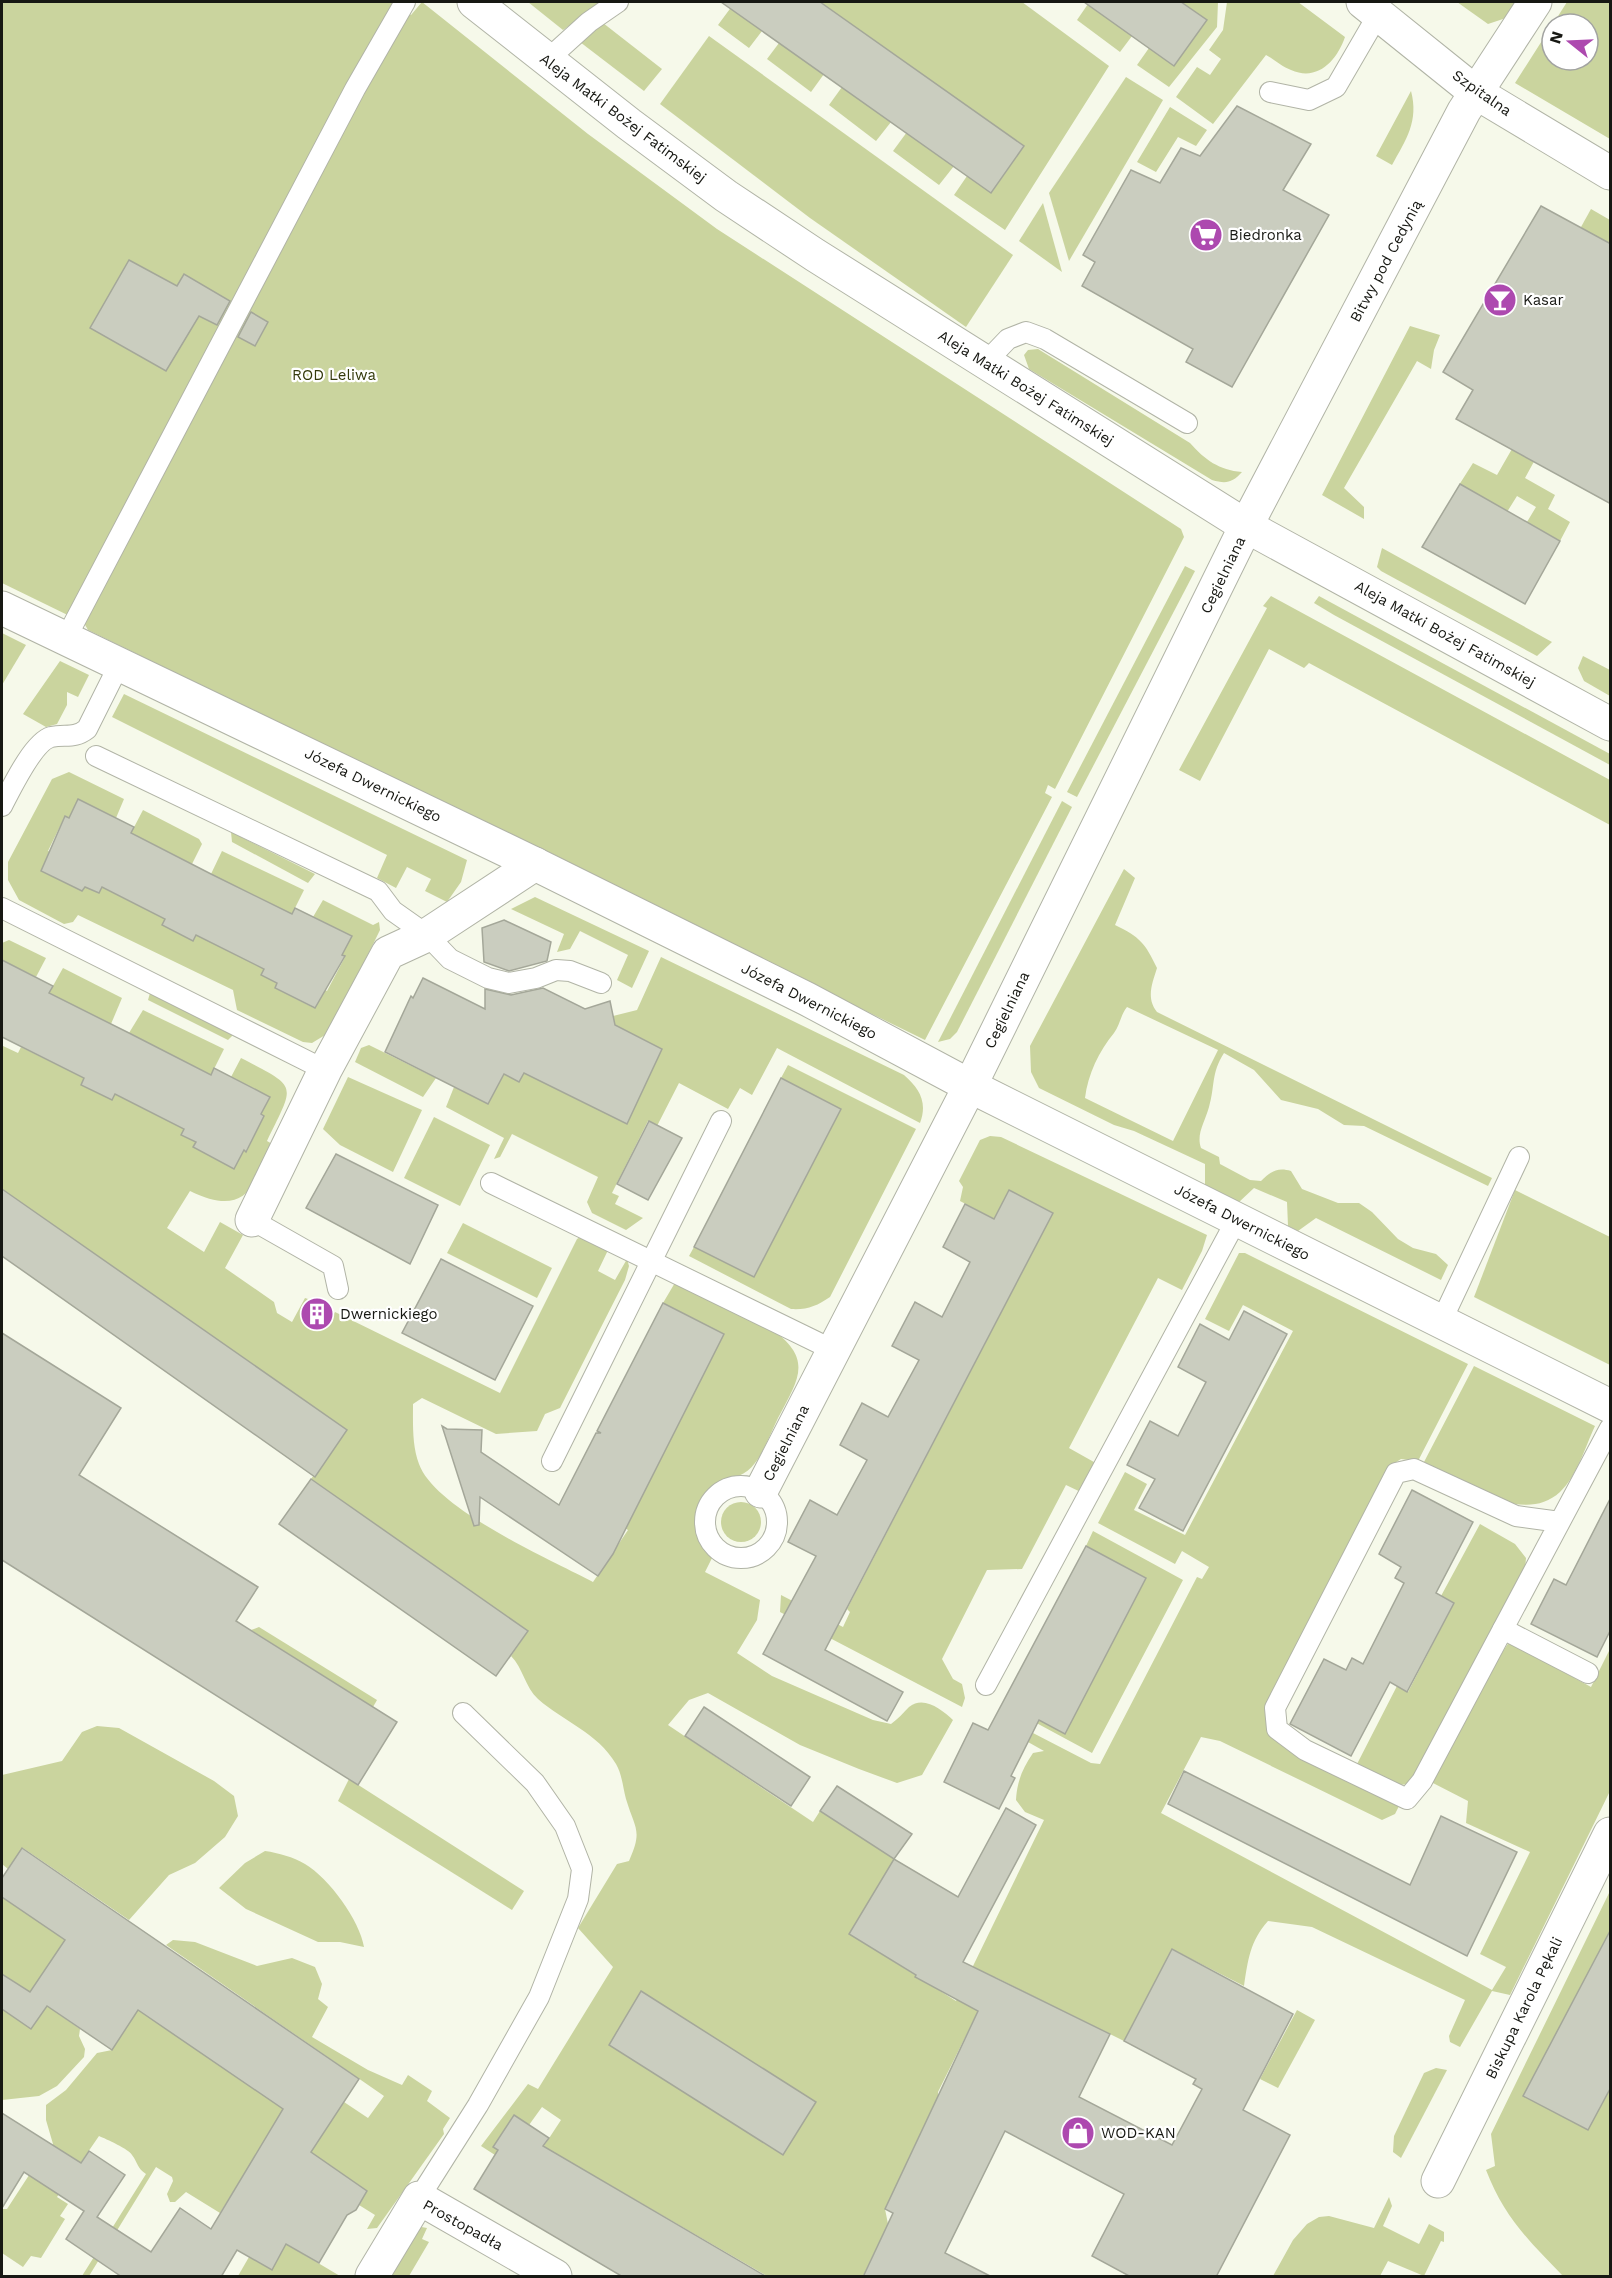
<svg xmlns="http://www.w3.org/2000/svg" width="1612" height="2278" font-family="'Work Sans',sans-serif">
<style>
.green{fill:#cad49e;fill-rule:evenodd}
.building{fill:#cacdbf;stroke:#a4a799;stroke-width:1.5}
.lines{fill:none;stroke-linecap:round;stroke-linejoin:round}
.lane-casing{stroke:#b1b4a6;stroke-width:22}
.street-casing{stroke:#b1b4a6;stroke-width:35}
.secondary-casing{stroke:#b1b4a6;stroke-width:35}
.lane{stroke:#fff;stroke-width:20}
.street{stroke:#fff;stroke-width:33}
.secondary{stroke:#fff;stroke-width:33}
.labels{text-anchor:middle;stroke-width:4.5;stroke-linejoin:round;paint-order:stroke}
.street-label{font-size:15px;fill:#171813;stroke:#fff}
.poi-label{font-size:15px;fill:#171813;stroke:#fff;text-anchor:start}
.park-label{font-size:15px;fill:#343a0c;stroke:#fff}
</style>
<rect width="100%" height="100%" fill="#f6f9ea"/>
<g class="green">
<polygon points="2,2 394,2 411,15 422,2 588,134 717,229 1181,529 1184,537 1055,789 1048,785 1045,793 1052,797 925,1040 88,630 84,623 2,583"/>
<polygon points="528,2 603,2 563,30"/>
<polygon points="735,2 743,2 736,12 762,31 749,48 718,25"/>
<polygon points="820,2 1022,2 1109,66 1005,230 954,195 967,176 992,192 1024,146"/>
<polygon points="1181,2 1218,2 1217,27 1169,87 1137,65 1149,48 1174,66 1206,20"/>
<path d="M1227 2H1298L1345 37C1337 60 1318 82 1291 70 1282 67 1274 59 1266 55L1213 124 1176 97 1197 67 1210 75 1221 59 1209 50 1223 30Z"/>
<polygon points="1457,2 1519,2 1506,18 1488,24"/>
<polygon points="1567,2 1610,2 1610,139 1515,83 1552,25 1552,60 1588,60 1588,24 1553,24"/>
<polygon points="1088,4 1132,36 1120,52 1077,20"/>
<polygon points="603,23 662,69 644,91 580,42"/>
<polygon points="709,36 1013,255 966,327 810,218 660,104"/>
<polygon points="779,43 824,74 811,92 767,59"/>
<polygon points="1126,77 1163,100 1069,261 1049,193"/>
<polygon points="842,87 891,122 876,141 829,105"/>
<path d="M1411 91C1419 121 1406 140 1392 165L1376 156Z"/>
<polygon points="1170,107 1207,130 1196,146 1178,137 1156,172 1137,162"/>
<polygon points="907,132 954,166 939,185 893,151"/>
<polygon points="1043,203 1062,272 1019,241"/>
<polygon points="1591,209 1610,220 1610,250 1581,227"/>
<polygon points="1410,326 1440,335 1434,350 1431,369 1417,361 1344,488 1364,507 1364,519 1322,495"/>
<path d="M1038 349 1190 443C1205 460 1219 470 1242 472 1232 483 1226 484 1212 480L1029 369 1024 355 1028 350Z"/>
<polygon points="1551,381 1561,412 1525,478 1555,495 1548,509 1570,522 1560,541 1527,522 1536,507 1517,496 1507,512 1459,485 1473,463 1497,475"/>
<polygon points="1382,548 1552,642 1537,656 1381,571 1377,567"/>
<polygon points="1185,566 1195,571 1077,797 1067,792"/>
<polygon points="1271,596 1610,780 1610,825 1309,663 1304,668 1269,649 1200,781 1179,770 1267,608 1263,606"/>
<polygon points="1319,596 1610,754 1610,765 1334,615 1314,603"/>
<polygon points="2,633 26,645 2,685"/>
<polygon points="1583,656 1610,670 1610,696 1584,681 1578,668"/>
<polygon points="60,661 89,675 78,697 67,692 67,705 57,724 46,727 23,714"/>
<polygon points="124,694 467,860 461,882 447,902 425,891 431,879 407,867 396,888 377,878 387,855 112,717"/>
<polygon points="69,772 124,799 116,818 78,799 69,818 65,816 48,851 51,852 42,871 82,891 85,887 99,893 102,887 165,919 162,925 193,941 196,935 264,969 277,983 275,988 314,1008 325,990 327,991 345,957 342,955 351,937 313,917 323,900 373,925 379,922 380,930 330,1032 312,1043 303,1042 237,1010 233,990 78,915 73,922 64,924 19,900 8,880 8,862 52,779"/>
<polygon points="1062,801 1072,807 957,1032 950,1039 938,1042"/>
<polygon points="143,810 199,839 202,844 192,864 131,833"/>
<polygon points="231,832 315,874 308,883 232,842"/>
<polygon points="222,851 304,890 292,914 211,874"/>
<path d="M1124 869 1135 878 1115 925C1140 937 1145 943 1157 968 1152 984 1146 998 1157 1012L1492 1178 1488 1186 1364 1126 1344 1125 1318 1109 1281 1100 1254 1070 1224 1053C1211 1073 1215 1087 1209 1107 1205 1122 1196 1134 1201 1148L1219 1157 1220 1164 1250 1180 1261 1181C1271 1171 1278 1167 1291 1171L1302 1189 1338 1203H1359L1372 1212 1398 1239 1413 1248 1436 1254 1448 1265 1441 1280 1316 1218 1298 1231 1288 1226 1287 1202 1254 1188 1238 1203 1205 1186V1164L1134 1131 1114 1125 1039 1088 1031 1072 1030 1046ZM1127 1007 1218 1050 1173 1141 1085 1098C1088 1074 1099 1051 1114 1033 1120 1025 1121 1014 1127 1007Z"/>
<polygon points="535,897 649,951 632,988 617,980 628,955 580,931 570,949 557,952 564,934 511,909"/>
<polygon points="9,940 46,958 36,977 2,960 2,943"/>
<path d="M661 957 904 1075C919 1088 928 1102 920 1123L777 1048 752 1095 740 1088 728 1109 679 1083 657 1126 648 1121 612 1193 619 1196 615 1204 643 1218 626 1230 592 1213 587 1202 598 1177 512 1134 500 1157 494 1159 504 1138 446 1107 454 1087 488 1104 504 1074 519 1081 524 1073 625 1123 662 1049 611 1023 613 1016 637 1010Z"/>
<polygon points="63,968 122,998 111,1024 49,993"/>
<polygon points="150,993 233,1035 228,1040 148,1000"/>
<polygon points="143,1010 224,1049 211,1075 129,1033"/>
<polygon points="369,1045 436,1078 423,1097 355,1062 361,1048"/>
<path d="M3 1046 18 1053 21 1047 84 1078 81 1085 112 1100 115 1094 184 1129 181 1135 196 1142 194 1147 234 1169 244 1150 247 1151 264 1116 261 1114 270 1097 231 1077 241 1058C299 1088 295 1083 267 1141L274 1145C254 1187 245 1218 190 1191L167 1228 204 1252 220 1222 243 1235 225 1268 274 1302 277 1313 292 1322 305 1298 308 1299 300 1316 325 1329 335 1312 500 1393 577 1239 582 1236 609 1248 598 1271 615 1280 627 1259 629 1266 625 1280 560 1408 545 1414 537 1431 496 1434 422 1398 413 1404C413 1424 412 1446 419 1464 435 1509 551 1560 593 1582L628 1530 578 1498 723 1334 663 1303 676 1281 770 1328C814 1359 799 1378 778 1418 771 1432 765 1450 755 1463 746 1476 733 1477 720 1484 690 1500 691 1535 712 1558L705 1572 760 1600 757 1620 737 1653 772 1676 873 1720 891 1724C898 1719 903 1713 909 1707 924 1695 942 1710 953 1720L922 1775 897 1783 859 1769 800 1745 708 1693 689 1700 668 1725 813 1822 820 1811 894 1859 850 1934 956 2001 1044 1820 1025 1812 1016 1800C1017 1782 1022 1769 1033 1753L1044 1751 1028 1742 1033 1733 1091 1763 1100 1764 1197 1577 1202 1579 1209 1567 1182 1551 1175 1564 1098 1523 1125 1472 1147 1484 1134 1510 1185 1535 1293 1331 1243 1305 1229 1331 1205 1319 1239 1253H1245L1468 1364 1418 1461 1401 1459 1390 1466 1265 1710 1269 1733 1277 1742 1400 1804 1395 1814 1382 1820 1220 1741 1201 1737 1161 1813 1492 1990 1506 1967 1480 1954 1530 1852 1466 1823 1468 1801 1431 1782 1484 1681 1509 1642 1591 1687 1610 1649V1791L1510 1995 1492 1991 1460 2047 1450 2042 1449 2036 1465 2000 1312 1927 1268 1921C1250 1941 1248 1960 1244 1986L1172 1949 1124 2041 995 1977 938 2092V2101L885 2209 888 2224 863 2276H767L572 2163 540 2152 561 2120 542 2107 529 2125 514 2115 494 2146 498 2150 495 2155 481 2146 528 2084 538 2089 613 1967 578 1928 617 1864 629 1861C643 1830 635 1829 626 1799 623 1788 622 1774 616 1764 597 1732 564 1722 538 1699 525 1687 523 1668 511 1656L528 1631 311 1479 347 1430 2 1189Z"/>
<path d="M788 1065 916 1129 830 1297C817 1306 807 1310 791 1309L689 1256 694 1247 754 1277 841 1109 781 1078Z"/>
<polygon points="348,1077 422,1110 393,1172 340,1145 323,1129"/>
<polygon points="434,1117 490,1145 460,1206 404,1178"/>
<polygon points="990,1136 1001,1137 1207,1235 1202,1251 1182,1290 1158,1278 1069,1448 1101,1466 1087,1495 1066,1485 1022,1569 987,1570 942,1659 953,1679 962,1684 965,1698 962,1707 780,1612 781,1595 843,1627 850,1612 847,1609 1053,1213 1009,1190 994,1219 960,1201 963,1187 959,1181 980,1140"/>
<polygon points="1515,1190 1610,1237 1610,1365 1474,1297"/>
<polygon points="463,1223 552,1268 537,1298 447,1253"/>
<path d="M1474 1366 1595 1426C1585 1447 1577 1476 1560 1492 1522 1527 1461 1481 1424 1462Z"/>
<circle cx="741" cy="1522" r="20"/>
<path d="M1480 1524 1515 1544 1526 1558 1525 1570 1415 1780C1397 1794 1374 1774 1356 1766L1397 1686 1408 1692 1454 1603 1441 1596Z"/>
<polygon points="1093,1531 1183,1580 1092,1753 1014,1711 1015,1707 1065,1733 1146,1578 1086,1546"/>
<polygon points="259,1627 377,1700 373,1707 251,1630"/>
<polygon points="97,1726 119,1728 214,1781 234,1796 238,1816 225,1837 195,1863 169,1875 129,1920 23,1848 8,1869 2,1864 2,1775 62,1761 82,1732"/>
<polygon points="349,1779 524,1891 512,1910 338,1801"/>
<path d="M265 1851C279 1853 293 1857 305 1864 329 1878 360 1921 364 1947L340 1942H318L246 1909 219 1888 245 1863Z"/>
<path d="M1610 1891V2276H1563C1529 2241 1504 2217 1486 2170L1495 2166 1491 2134Z"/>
<path d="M2 1897 73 1945 322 2135 344 2102 368 2118 384 2096 166 1945 173 1940 195 1942 257 1966 292 1958 315 1967 322 1984 318 1999 328 2007 312 2037 368 2070 402 2085 408 2075 432 2091 427 2101 450 2118 443 2129 444 2134 377 2228 367 2229 375 2215 359 2205 367 2191 330 2165 327 2168 275 2124 220 2213 186 2192 175 2202H170L167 2194 173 2181 172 2177 156 2167 89 2276H82L146 2174C137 2168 138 2163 132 2155 129 2149 106 2139 99 2136L57 2197 68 2204 60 2216 65 2219 41 2258 31 2256 23 2267 2 2253V2209H7L46 2149 49 2150 53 2144 46 2120V2105L66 2090 97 2053 112 2050 127 2027 76 1992 60 2015 80 2029 79 2036 85 2049 84 2057 57 2086 39 2096 2 2100Z"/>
<polygon points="1297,2010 1315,2020 1278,2088 1260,2079"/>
<polygon points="1436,2068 1447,2070 1401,2158 1393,2152 1394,2136 1424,2073"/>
<polygon points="1389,2197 1392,2206 1383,2226 1419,2244 1429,2224 1444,2232 1444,2242 1441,2241 1424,2276 1388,2261 1380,2276 1273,2276 1293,2240 1307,2224 1319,2217 1329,2216 1374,2228"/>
<polygon points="416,2226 427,2228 422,2239 429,2242 409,2276 380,2276"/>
<polygon points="286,2244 340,2276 238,2276 249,2257"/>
</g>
<g class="building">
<polygon points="721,2 820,2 1024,146 991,193"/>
<polygon points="1084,2 1181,2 1207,20 1174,66"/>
<polygon points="1237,106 1311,144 1283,190 1329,215 1232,387 1186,362 1193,349 1082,286 1095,262 1083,255 1131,170 1160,183 1181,148 1200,156"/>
<polygon points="1541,206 1611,244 1611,504 1456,419 1473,390 1443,372"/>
<polygon points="129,260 177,286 184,274 230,301 217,325 199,316 166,371 90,328"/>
<polygon points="251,312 268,322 255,346 238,337"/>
<polygon points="1460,484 1560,541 1525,604 1422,547"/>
<polygon points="78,799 134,827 131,833 211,874 292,914 295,908 352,936 342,955 345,956 315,1008 275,988 277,983 261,975 264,969 196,935 193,941 162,925 165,919 102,887 99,893 85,887 82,891 41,871 65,816 69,818"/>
<polygon points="504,920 551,942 547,961 509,971 484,962 482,928"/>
<polygon points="2,960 53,986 49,993 129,1033 211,1075 214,1068 270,1097 261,1114 264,1116 246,1152 244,1150 234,1169 193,1147 196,1142 181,1135 184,1129 115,1094 112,1100 81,1085 84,1078 2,1037"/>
<polygon points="423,978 485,1009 485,989 511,995 543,988 585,1009 610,1001 615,1025 662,1049 627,1124 524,1073 519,1082 504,1074 488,1104 385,1052 411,996 413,998"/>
<polygon points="781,1078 841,1109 754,1277 694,1247"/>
<polygon points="649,1121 682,1138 648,1200 617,1184"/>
<polygon points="336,1154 438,1205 410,1264 306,1208"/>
<polygon points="2,1189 347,1430 315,1477 2,1256"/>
<polygon points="1009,1190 1053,1213 825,1650 903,1692 887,1721 763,1654 816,1556 788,1542 810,1500 837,1515 867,1460 840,1445 862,1403 888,1417 919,1360 892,1346 915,1302 942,1317 970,1262 943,1247 965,1204 994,1219"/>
<polygon points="441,1259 533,1306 495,1380 402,1333"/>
<polygon points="663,1303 724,1334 613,1554 598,1576 480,1497 479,1525 474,1526 442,1426 447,1429 482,1430 481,1452 559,1505 596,1433 601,1433 597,1431"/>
<polygon points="1244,1311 1287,1334 1183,1531 1139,1508 1155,1479 1127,1465 1150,1421 1178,1436 1206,1382 1178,1367 1200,1324 1229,1340"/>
<polygon points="2,1333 121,1408 79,1475 258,1587 236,1621 397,1722 358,1785 2,1560"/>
<polygon points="311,1479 528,1631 496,1676 279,1524"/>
<polygon points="1412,1490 1473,1522 1436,1593 1454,1603 1407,1692 1390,1682 1351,1756 1290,1724 1324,1659 1346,1670 1352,1658 1363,1664 1404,1583 1395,1578 1401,1567 1379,1554"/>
<polygon points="1611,1497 1611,1629 1597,1657 1531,1624 1554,1579 1566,1585"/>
<polygon points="1086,1546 1146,1578 1065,1734 1039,1720 1011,1776 1015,1778 999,1809 944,1782 973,1723 988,1730"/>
<polygon points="704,1707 810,1777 791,1806 685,1736"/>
<polygon points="1184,1771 1410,1885 1441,1816 1517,1852 1467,1956 1168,1804"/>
<polygon points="837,1786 912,1834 894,1859 820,1811"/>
<polygon points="1006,1808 1036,1825 963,1962 1110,2034 1079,2097 1172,2145 1202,2089 1193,2084 1196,2079 1124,2041 1172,1949 1293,2014 1243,2110 1290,2135 1216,2277 1131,2277 1092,2256 1124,2194 1005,2131 945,2253 992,2277 863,2277 893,2213 885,2209 978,2011 915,1977 916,1975 849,1934 894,1859 958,1897"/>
<polygon points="22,1848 359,2079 311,2152 367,2191 356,2210 347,2215 319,2263 286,2244 272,2270 237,2250 221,2277 122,2277 66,2239 84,2211 24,2172 2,2208 2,2113 81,2163 89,2151 125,2175 97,2217 151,2252 180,2208 211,2229 283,2109 138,2010 112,2050 47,2006 31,2029 2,2009 2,1974 30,1992 65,1940 2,1897 2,1878"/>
<polygon points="1611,1929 1611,2087 1588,2130 1523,2096"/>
<polygon points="641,1991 816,2102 783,2155 609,2045"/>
<polygon points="514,2115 549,2138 543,2146 767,2277 623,2277 474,2189 498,2150 493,2147"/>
</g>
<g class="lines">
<g class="lane-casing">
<g id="lane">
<polyline points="546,61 589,22 618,2"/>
<polyline points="1270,92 1309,100 1336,87 1379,13"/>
<polyline points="985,363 1008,339 1026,332 1045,339 1187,423"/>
<polyline points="66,638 355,89 405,2"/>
<polyline points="96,756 378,891 393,911 427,935 450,959 488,978 509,983 536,978 556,970 570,971 601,983"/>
<path d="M2 806C11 789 33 742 51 737 66 734 74 739 87 729L120 663"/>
<polyline points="2,908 325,1070"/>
<polyline points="491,1183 833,1350"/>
<polyline points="252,1220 333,1266 338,1289"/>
<polyline points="1441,1322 1519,1157"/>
<polyline points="552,1461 721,1121"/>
<circle cx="741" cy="1522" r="36"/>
<polyline points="1560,1522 1516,1516 1414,1469 1396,1473 1275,1708 1277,1729 1305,1750 1407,1799 1422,1781 1610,1428"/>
<polyline points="1503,1629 1588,1673"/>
<polyline points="986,1685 1237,1219"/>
<polyline points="419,2198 478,2105 539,1997 578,1899 582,1869 565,1826 535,1783 463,1713"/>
</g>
</g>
<g class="street-casing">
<g id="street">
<polyline points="1363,2 1475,92 1610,173"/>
<polyline points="2,608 535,864 807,999 970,1086 1610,1406"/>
<polyline points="252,1220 325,1070 388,953 427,935 535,864"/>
<polyline points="761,1491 970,1086 1246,526 1464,111 1535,2"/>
<polyline points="1438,2181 1610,1834"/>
<polyline points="372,2276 419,2198 555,2276"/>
</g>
</g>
<g class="secondary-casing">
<polyline id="secondary" points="474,2 629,124 726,196 815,255 1246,526 1610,724"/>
</g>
<use href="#lane" class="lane"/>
<use href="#street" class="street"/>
<use href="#secondary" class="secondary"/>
</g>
<defs>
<g id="supermarket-disc" transform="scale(1.725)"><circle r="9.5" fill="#ad49af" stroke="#fff"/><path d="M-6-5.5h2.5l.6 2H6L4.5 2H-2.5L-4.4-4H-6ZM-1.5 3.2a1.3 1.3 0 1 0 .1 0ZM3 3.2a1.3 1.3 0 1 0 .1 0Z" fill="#fff"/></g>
<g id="bar-disc" transform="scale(1.725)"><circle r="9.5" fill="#ad49af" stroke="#fff"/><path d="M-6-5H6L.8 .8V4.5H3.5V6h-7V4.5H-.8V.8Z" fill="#fff"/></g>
<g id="building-disc" transform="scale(1.725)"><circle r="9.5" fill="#ad49af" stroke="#fff"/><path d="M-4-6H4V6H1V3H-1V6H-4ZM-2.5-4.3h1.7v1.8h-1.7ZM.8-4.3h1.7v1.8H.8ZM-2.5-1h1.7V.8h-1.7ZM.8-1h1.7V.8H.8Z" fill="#fff"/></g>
<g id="shop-disc" transform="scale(1.725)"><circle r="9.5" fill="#ad49af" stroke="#fff"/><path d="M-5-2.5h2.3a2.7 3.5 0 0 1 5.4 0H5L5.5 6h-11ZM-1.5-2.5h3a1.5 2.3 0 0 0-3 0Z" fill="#fff"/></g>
</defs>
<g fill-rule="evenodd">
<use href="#supermarket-disc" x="1206" y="235"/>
<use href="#bar-disc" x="1500" y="300"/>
<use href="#building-disc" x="317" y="1314"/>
<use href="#shop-disc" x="1078" y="2133"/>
</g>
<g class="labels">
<g class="street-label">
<text transform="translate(1482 93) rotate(35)" y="5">Szpitalna</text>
<text transform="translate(623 118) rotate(37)" y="5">Aleja Matki Bożej Fatimskiej</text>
<text transform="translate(1386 261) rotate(-62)" y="5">Bitwy pod Cedynią</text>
<text transform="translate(1026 388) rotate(32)" y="5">Aleja Matki Bożej Fatimskiej</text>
<text transform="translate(1223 575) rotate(-64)" y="5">Cegielniana</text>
<text transform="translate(1445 634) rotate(29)" y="5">Aleja Matki Bożej Fatimskiej</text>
<text transform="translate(373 785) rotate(26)" y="5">Józefa Dwernickiego</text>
<text transform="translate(809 1001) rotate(27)" y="5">Józefa Dwernickiego</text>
<text transform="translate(1007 1010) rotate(-64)" y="5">Cegielniana</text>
<text transform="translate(1242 1222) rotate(27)" y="5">Józefa Dwernickiego</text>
<text transform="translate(786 1443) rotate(-63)" y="5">Cegielniana</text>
<text transform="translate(1524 2008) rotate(-64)" y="5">Biskupa Karola Pękali</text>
<text transform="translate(463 2225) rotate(29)" y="5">Prostopadła</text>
</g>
<g class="poi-label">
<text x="1229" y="240">Biedronka</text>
<text x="1523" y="305">Kasar</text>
<text x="340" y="1319">Dwernickiego</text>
<text x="1101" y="2138">WOD-KAN</text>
</g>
<g class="park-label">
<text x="334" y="380">ROD Leliwa</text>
</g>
</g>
<rect width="1612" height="2278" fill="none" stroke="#171813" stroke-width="6"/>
<g transform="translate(1570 42) rotate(288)"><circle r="28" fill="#ffffff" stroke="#a2a3a1" stroke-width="1.5"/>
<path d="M0-4.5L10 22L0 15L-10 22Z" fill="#ad49af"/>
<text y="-9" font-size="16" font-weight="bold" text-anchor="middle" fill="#171813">N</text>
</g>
</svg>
